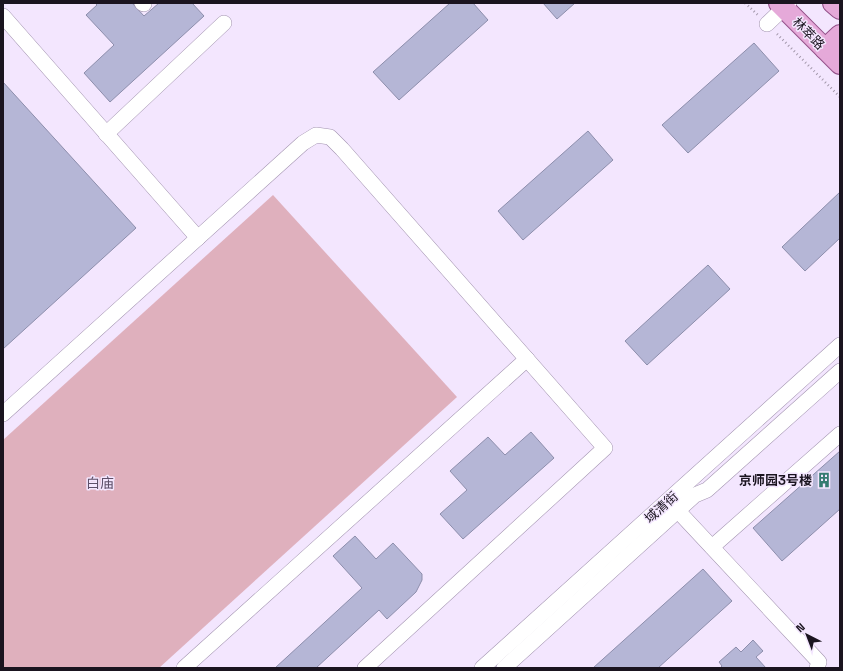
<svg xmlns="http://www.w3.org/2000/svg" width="843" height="671" font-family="'Space Grotesk','Noto Sans SC',sans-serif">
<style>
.green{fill:#dfb0bd}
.building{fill:#b5b6d6;stroke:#8d8eac}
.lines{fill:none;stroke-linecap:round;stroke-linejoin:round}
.minor-casing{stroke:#a394b0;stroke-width:16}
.major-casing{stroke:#924f88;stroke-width:22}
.path{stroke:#a499ac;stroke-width:2.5;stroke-dasharray:1 3;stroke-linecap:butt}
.minor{stroke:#fff;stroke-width:15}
.major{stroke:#e5a9d9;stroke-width:20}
.labels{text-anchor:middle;stroke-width:3;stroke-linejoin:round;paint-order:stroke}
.street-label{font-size:13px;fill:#1a141f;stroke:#f3e6fe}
.poi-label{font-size:13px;font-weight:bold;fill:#1a141f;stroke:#f3e6fe;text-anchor:end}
.neighbourhood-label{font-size:14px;fill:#5e5069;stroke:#f3e6fe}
</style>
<rect width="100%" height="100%" fill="#f3e6fe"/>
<polygon class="green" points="273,195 457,397 159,668 3,668 3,440"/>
<g class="building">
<polygon points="95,3 132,3 144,16 159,3 192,3 204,16 110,102 84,73 114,45 86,15 97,5"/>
<polygon points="450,3 473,3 488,20 399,100 373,72"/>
<polygon points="543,3 575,3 557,19"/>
<polygon points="754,43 779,71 688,153 662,125"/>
<polygon points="3,82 136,228 3,349"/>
<polygon points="588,131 613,160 523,240 498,211"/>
<polygon points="840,192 840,238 805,271 782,247"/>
<polygon points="708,265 730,289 647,365 625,341"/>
<polygon points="531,432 554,458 463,539 440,514 467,490 450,471 488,437 505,455"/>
<polygon points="840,451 840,509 782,561 753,528"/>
<polygon points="355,536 376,559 393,543 422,574 422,580 416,592 387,619 379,610 316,668 275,668 362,588 333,556"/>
<polygon points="703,569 732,601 658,668 593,668"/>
<polygon points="753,640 763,651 756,657 766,668 720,668 722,666 719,662 736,647 741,652"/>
</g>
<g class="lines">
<g class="minor-casing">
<g id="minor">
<polyline points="142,3 144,4"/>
<polyline points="3,16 198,238"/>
<polyline points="767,24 789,3"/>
<polyline points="106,134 224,23"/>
<polyline points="3,414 303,143 316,135 330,137 342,149 605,448 365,668"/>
<polyline points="678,511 819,662 817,668"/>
<polyline points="712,547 840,434"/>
<polyline points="184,668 527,359"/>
<polyline points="482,668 840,345"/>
<polyline points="504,668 695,495 707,490 840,371"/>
</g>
</g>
<g class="major-casing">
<g id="major">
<polyline points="779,3 840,64"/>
<polyline points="833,3 840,9"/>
<polyline points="825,49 840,35"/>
</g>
</g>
<g class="path">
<polyline points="745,3 758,15"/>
<polyline points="777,34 840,97"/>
</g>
<use href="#minor" class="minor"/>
<use href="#major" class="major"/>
</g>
<defs>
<g id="building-bare" transform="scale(1.2)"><path d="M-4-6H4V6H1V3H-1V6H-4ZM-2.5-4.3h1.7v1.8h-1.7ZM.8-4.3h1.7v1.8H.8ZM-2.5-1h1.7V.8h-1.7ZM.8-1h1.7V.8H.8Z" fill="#357b70" stroke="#f3e6fe" stroke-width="2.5" paint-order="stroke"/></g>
</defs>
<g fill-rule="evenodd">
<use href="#building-bare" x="824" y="480"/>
</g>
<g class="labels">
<g class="street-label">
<text transform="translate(809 33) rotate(45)" y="5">林萃路</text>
<text transform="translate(661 507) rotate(-42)" y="5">域清街</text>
</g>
<g class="poi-label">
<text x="812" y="485">京师园3号楼</text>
</g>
<g class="neighbourhood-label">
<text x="100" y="488">白庙</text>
</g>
</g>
<rect width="843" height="671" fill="none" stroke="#1a141f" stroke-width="8"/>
<g transform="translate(807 635) rotate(318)" stroke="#f3e6fe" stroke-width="3" paint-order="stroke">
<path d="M0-3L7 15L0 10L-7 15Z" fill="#1a141f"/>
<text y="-6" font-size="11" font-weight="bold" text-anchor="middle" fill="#1a141f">N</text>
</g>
</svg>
